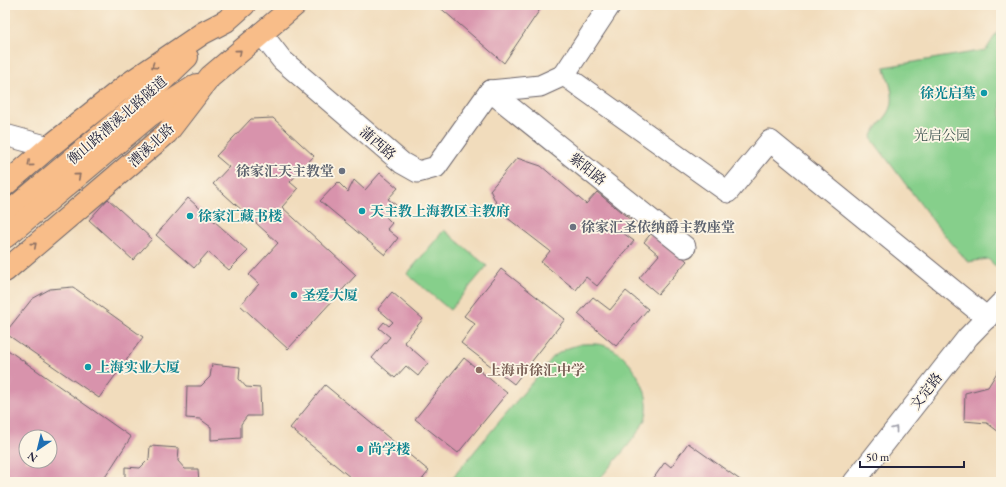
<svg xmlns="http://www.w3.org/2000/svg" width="1006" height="487" font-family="'EB Garamond','Noto Serif SC',serif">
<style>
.green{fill:#86cf8b;stroke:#547863}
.building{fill:#d893ac;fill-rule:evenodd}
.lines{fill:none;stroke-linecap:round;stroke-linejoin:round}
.minor-casing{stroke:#6a6368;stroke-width:23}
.major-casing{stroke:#6a6368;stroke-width:24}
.minor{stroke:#fff;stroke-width:21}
.major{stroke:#f8bd89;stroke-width:22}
.oneway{stroke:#8d7062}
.oneway2{stroke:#9c9ca7}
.culture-dot{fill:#0f9aa8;stroke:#fcf5e5;stroke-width:1.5}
.worship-dot{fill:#6b7280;stroke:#fcf5e5;stroke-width:1.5}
.education-dot{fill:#8d6e63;stroke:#fcf5e5;stroke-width:1.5}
.labels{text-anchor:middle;stroke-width:3.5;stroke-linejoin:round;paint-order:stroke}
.culture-label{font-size:14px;font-weight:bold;fill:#0d838f;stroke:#fcf5e5;text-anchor:start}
.street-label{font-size:14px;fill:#22223b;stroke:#fcf5e5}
.park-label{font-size:14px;fill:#405653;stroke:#fcf5e5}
.worship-label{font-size:14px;font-weight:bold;fill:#5b616d;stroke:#fcf5e5;text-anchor:end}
.education-label{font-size:14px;font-weight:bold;fill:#785e54;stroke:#fcf5e5;text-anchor:start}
</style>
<rect width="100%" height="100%" fill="#fcf5e5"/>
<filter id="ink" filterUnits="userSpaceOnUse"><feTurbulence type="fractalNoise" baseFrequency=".025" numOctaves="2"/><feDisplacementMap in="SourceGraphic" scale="8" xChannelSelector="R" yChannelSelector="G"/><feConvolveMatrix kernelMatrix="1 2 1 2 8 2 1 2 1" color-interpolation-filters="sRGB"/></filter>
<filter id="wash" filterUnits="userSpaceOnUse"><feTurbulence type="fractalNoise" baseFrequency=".012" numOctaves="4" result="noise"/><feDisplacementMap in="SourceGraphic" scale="16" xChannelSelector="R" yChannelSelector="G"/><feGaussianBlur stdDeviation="0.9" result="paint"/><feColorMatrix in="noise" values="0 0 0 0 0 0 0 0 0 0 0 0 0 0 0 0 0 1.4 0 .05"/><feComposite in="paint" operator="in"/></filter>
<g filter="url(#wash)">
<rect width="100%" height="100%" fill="#f1dcbc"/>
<g class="green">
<path d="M1001 26V271L988 259 968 262 937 226 871 138C875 128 881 123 887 115 898 100 889 82 884 67L986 50Z"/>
<polygon points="444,230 487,266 450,310 407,274"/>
<path d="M581 344C589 344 598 343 606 346 629 354 653 392 646 416 642 433 609 467 597 482H449L554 356 568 348Z"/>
</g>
<g id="blocks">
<g class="building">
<polygon points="437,5 543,5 504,63"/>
<polygon points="273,118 314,156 290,182 298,189 282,207 356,275 288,349 240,305 259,284 249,275 278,243 213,184 229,167 216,156 251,119"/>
<polygon points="517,158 541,166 586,204 597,192 632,221 623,233 634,241 597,286 586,277 576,290 541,262 550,251 501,213 490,190"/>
<polygon points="380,173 398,188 388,199 396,205 386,217 392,223 387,229 398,238 385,255 320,201 338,182 348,192 354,180 365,190"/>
<polygon points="188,198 248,251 229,270 208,252 194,268 156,235"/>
<polygon points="108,199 152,239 133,260 89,220"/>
<polygon points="653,231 687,261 658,294 639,278 659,255 644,242"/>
<polygon points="501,269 565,319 514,384 461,343 475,324 464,316"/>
<polygon points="73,287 143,337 99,398 5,333 32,299 50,289"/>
<polygon points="626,291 648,309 616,346 578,314 593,297 610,310"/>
<polygon points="392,292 423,319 404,342 428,363 418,376 406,366 395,378 372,358 390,337 379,328 384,322 389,326 393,322 378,309"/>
<path d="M5 348 131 437 102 482H5ZM26 437H50V461H26Z"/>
<polygon points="464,358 507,393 458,453 415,419"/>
<polygon points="212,364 240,367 239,379 246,387 260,388 261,416 247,416 241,424 241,438 211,440 211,427 200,419 186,418 187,386 201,386 210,377"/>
<polygon points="1001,366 1001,437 999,432 987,423 964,421 965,393 988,387"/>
<polygon points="325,385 429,471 420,482 356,482 290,428"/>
<polygon points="688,443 743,482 657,482 653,479 665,462 671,467"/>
<polygon points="150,446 179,448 178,461 185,469 198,469 199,482 125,482 125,467 140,468 149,459"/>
</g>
</g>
</g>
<g filter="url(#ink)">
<use href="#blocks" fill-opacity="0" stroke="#6a6368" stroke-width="1"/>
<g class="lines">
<g class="minor-casing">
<g id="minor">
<polyline points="261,33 282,60 402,163 418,172 436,167 490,91"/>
<polyline points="564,75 728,192 770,141 987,318"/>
<polyline points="490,91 685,247"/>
<polyline points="490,91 540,86 564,75 610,5"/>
<polyline points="5,135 49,147"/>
<polyline points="854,482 968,337 1001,303"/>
</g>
</g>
<g class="major-casing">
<g id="major">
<polyline points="5,185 49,147 128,84 203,33 226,21 244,5"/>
<polyline points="5,216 139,103 187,57"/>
<polyline points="5,237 149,116 197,85"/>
<polyline points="5,271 167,133 210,77 295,5"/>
</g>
</g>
<use href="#minor" class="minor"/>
<use href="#major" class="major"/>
</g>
<defs><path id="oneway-chevron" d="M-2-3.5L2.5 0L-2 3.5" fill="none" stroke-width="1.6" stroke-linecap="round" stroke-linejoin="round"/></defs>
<g class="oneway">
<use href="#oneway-chevron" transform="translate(239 52) rotate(-41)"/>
<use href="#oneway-chevron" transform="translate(154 66) rotate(146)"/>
<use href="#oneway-chevron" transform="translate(30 164) rotate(139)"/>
<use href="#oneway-chevron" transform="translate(78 176) rotate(-40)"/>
<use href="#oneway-chevron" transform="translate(34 245) rotate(-41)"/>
</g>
<use class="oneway2" href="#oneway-chevron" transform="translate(895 429) rotate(-52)"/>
</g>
<g class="culture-dot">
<circle cx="984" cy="93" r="4"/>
<circle cx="362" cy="211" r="4"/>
<circle cx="190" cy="216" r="4"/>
<circle cx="294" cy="295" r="4"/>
<circle cx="88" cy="367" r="4"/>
<circle cx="360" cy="449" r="4"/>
</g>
<g class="worship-dot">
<circle cx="342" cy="171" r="4"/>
<circle cx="573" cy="227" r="4"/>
</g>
<circle class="education-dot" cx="479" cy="370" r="4"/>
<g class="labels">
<g class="culture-label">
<text x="976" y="98" text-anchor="end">徐光启墓</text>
<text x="370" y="216">天主教上海教区主教府</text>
<text x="198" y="221">徐家汇藏书楼</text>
<text x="302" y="300">圣爱大厦</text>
<text x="96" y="372">上海实业大厦</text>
<text x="368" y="454">尚学楼</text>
</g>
<g class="street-label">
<text transform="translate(117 120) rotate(-41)" y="5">衡山路漕溪北路隧道</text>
<text transform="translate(378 143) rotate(41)" y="5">蒲西路</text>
<text transform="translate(151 145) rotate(-43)" y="5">漕溪北路</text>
<text transform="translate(588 169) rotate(39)" y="5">紫阳路</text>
<text transform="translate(926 391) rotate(-52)" y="5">文定路</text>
</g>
<g class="park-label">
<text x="942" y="140">光启公园</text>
</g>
<g class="worship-label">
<text x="334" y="176">徐家汇天主教堂</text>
<text x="581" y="232" text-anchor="start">徐家汇圣依纳爵主教座堂</text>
</g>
<g class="education-label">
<text x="487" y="375">上海市徐汇中学</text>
</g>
</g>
<rect width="1006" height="487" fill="none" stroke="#fcf5e5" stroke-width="20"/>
<g transform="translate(38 449) rotate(215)"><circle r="19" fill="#fcf5e5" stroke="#a5a1a1"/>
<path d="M0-3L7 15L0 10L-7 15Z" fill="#1f6fb2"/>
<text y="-6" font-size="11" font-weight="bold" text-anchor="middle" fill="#22223b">N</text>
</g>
<path d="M860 461v6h104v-6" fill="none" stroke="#22223b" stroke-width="2"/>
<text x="866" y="461" font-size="12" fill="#22223b" stroke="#fcf5e5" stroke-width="3" paint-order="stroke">50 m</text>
</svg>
